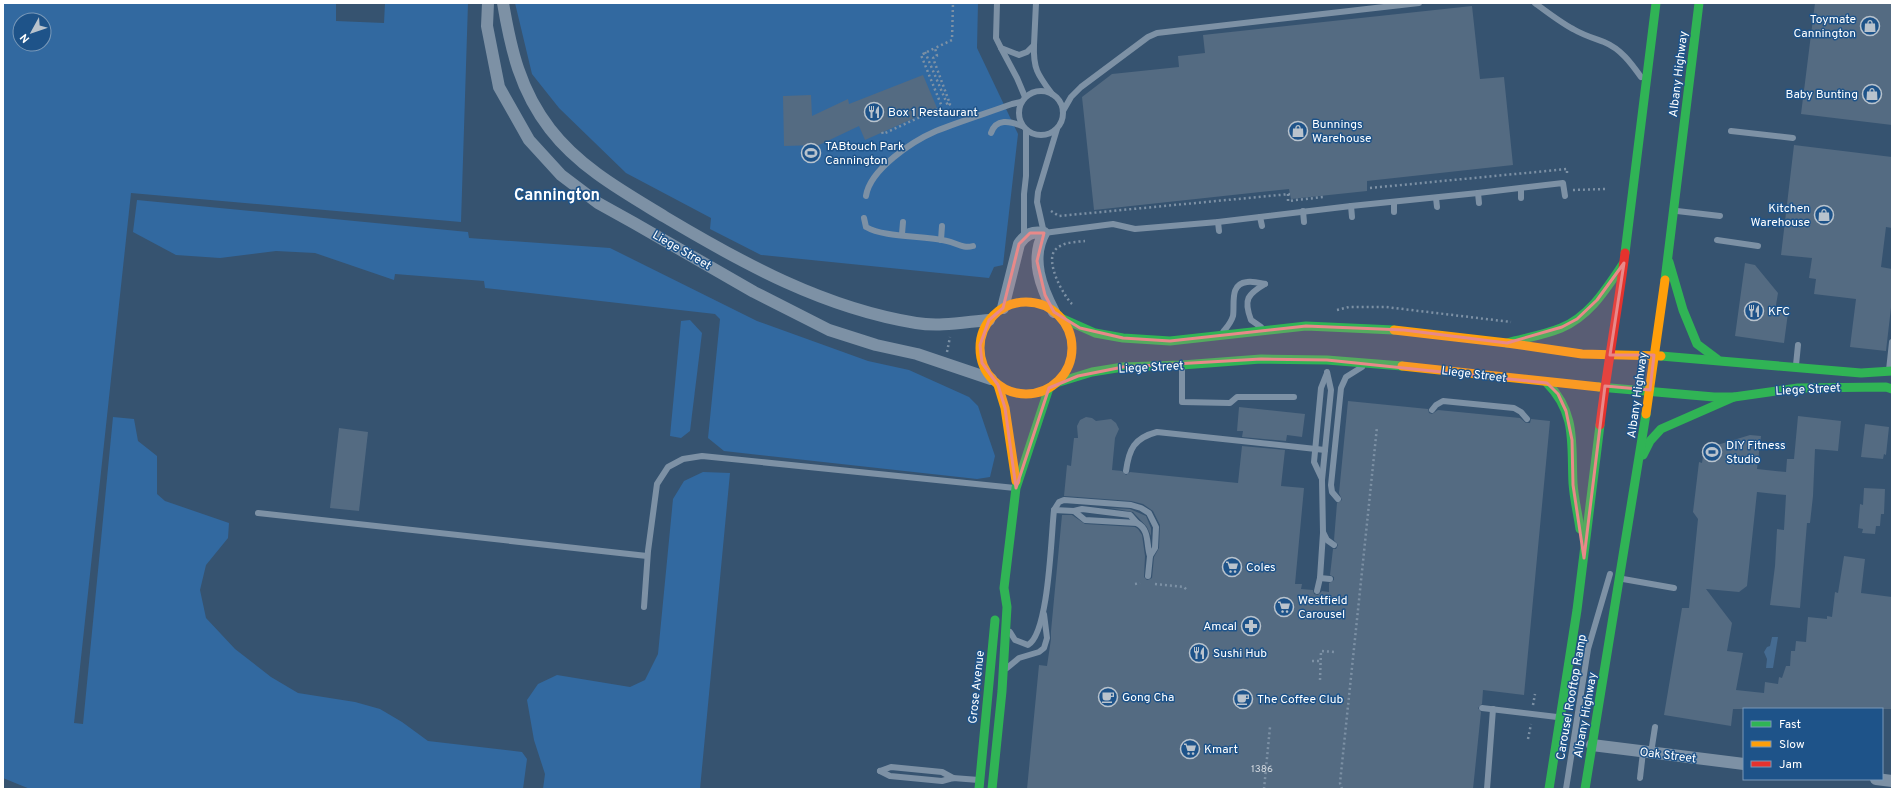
<svg xmlns="http://www.w3.org/2000/svg" width="1895" height="792" font-family="Overpass,sans-serif">
<style>
.green{fill:#3269a0;fill-rule:evenodd}
.water{fill:#456b91}
.building{fill:#546b82}
.lines{fill:none;stroke-linecap:round;stroke-linejoin:round}
.path{stroke:#7d91a5;stroke-width:2.5;stroke-dasharray:2 3;stroke-linecap:butt}
.lane{stroke:#7d91a5;stroke-width:6}
.street{stroke:#7d91a5;stroke-width:12}
.fast{stroke:#30b455;stroke-width:9}
.slow{stroke:#ff9f0a;stroke-width:9}
.jam{stroke:#e5322d;stroke-width:9}
.marked{fill:#e88989;fill-opacity:0.2;stroke:#e88989;stroke-width:3;stroke-linejoin:round}
.labels{text-anchor:middle;stroke-width:3;stroke-linejoin:round;paint-order:stroke}
.number-label{font-size:10px;fill:#d4dae0}
.poi-label{font-size:12px;fill:#fff;stroke:#1e5389;text-anchor:start}
.street-label{font-size:12px;fill:#fff;stroke:#1e5389}
.district-label{font-size:16px;font-weight:bold;fill:#fff;stroke:#1e5389}
</style>
<rect width="100%" height="100%" fill="#365370"/>
<g class="green">
<path d="M3 3H336V21L384 23 385 3H468L461 222 131 193 74 723 83 724 113 417 134 419 138 441 157 456V494L165 501 229 523 228 538 206 565 200 590 206 618 235 649 271 677 298 693 355 702 380 709 402 722 428 741 522 752 527 759 523 789H30L3 778ZM20 20H44V44H20Z"/>
<polygon points="515,3 978,3 977,48 1018,134 1003,265 994,267 989,278 761,255 710,229 711,218 626,173 559,108 532,74"/>
<polygon points="137,200 468,232 469,238 610,248 757,321 868,361 909,370 969,397 978,406 995,456 990,477 977,479 724,451 708,438 720,319 715,314 485,288 484,281 395,274 394,280 315,253 276,251 220,258 176,255 133,232"/>
<polygon points="690,320 702,333 690,431 681,438 670,436 681,321"/>
<polygon points="703,472 730,473 700,789 543,789 545,774 534,740 527,700 538,684 557,675 630,687 645,680 658,654 673,499 684,481"/>
</g>
<polygon class="water" points="1772,637 1778,637 1773,668 1766,668 1767,659 1764,652 1767,647 1770,646"/>
<g class="building">
<polygon points="1815,3 1892,3 1892,125 1801,114"/>
<polygon points="1472,6 1480,79 1504,77 1513,165 1367,181 1367,191 1291,199 1289,189 1094,210 1082,97 1112,74 1179,67 1178,56 1205,53 1203,35"/>
<polygon points="923,75 937,108 865,140 859,126 819,145 784,146 783,96 811,95 812,116 848,99 849,104"/>
<polygon points="1794,145 1892,157 1892,228 1886,227 1881,267 1892,269 1892,299 1886,351 1850,347 1856,299 1814,294 1816,279 1809,278 1812,258 1781,255"/>
<polygon points="1745,263 1755,265 1778,293 1775,311 1788,313 1784,343 1735,336"/>
<polygon points="1348,401 1428,409 1429,413 1432,414 1438,410 1520,418 1526,423 1530,423 1531,419 1550,421 1524,695 1483,690 1482,704 1478,708 1481,712 1473,789 1027,789 1039,665 1047,666 1051,639 1051,631 1062,515 1072,515 1085,524 1135,527 1138,529 1142,535 1145,556 1144,577 1147,580 1152,578 1154,557 1159,548 1160,525 1153,511 1143,504 1131,501 1064,496 1067,465 1071,466 1074,438 1078,438 1077,426 1080,420 1086,417 1092,418 1096,421 1111,419 1116,423 1119,429 1115,438 1112,470 1122,471 1126,475 1130,472 1238,483 1242,446 1285,450 1281,486 1304,488 1295,584 1302,584 1301,589 1313,590 1314,594 1318,595 1322,591 1329,592 1329,583 1334,580 1334,577 1330,575 1333,549 1336,549 1338,545 1334,540 1337,503 1342,500 1339,493"/>
<polygon points="1239,407 1305,414 1302,437 1287,435 1286,441 1242,437 1243,431 1237,431"/>
<polygon points="1798,416 1841,421 1838,451 1815,449 1813,496 1810,523 1807,523 1800,608 1770,605 1775,566 1777,529 1784,530 1786,495 1757,492 1747,586 1739,592 1706,589 1732,623 1727,651 1743,653 1736,690 1764,693 1765,682 1778,684 1779,677 1782,678 1786,666 1790,666 1791,651 1795,651 1796,641 1806,642 1808,617 1827,619 1827,616 1832,617 1835,592 1838,593 1844,556 1865,559 1861,593 1892,597 1892,709 1733,709 1731,726 1664,715 1682,608 1689,608 1698,519 1693,512 1699,462 1702,463 1704,449 1750,435 1761,436 1757,469 1786,472 1787,459 1794,459"/>
<polygon points="1865,424 1889,427 1886,455 1884,454 1883,459 1861,457"/>
<polygon points="339,428 368,432 359,511 330,508"/>
<polygon points="1864,488 1885,489 1884,514 1881,514 1880,526 1876,526 1875,534 1862,533 1863,529 1858,528 1860,504 1863,505"/>
<polygon points="1110,508 1130,509 1146,516 1151,528 1151,536 1147,527 1133,512"/>
</g>
<g class="lines">
<g class="path">
<polyline points="925,52 948,106 950,104 933,58 937,56 935,48 952,40 953,3"/>
<polyline points="882,132 883,134 942,107 921,55 935,48"/>
<polyline points="1370,188 1567,169 1567,175"/>
<polyline points="1573,190 1605,189"/>
<polyline points="1288,194 1288,201 1323,197"/>
<polyline points="1051,211 1059,216 1290,194"/>
<path d="M1072 304C1063 295 1045 262 1055 250 1062 242 1076 242 1085 241"/>
<polyline points="1337,310 1349,307 1386,307 1511,322"/>
<polyline points="947,352 950,337"/>
<polyline points="1135,584 1140,583"/>
<polyline points="1155,584 1184,587 1187,590"/>
<polyline points="1312,661 1320,661"/>
<polyline points="1320,680 1321,651 1335,652"/>
<polyline points="1533,705 1535,694"/>
<polyline points="1528,739 1531,724"/>
<polyline points="1264,789 1270,727"/>
<polyline points="1342,789 1340,783 1377,427"/>
</g>
<g class="lane">
<polyline points="997,3 996,38 1001,48 1019,55 1027,52 1034,45 1036,3"/>
<path d="M1535 3C1547 12 1560 22 1573 29 1583 35 1593 38 1604 42 1621 49 1631 63 1641 77"/>
<path d="M1034 45C1033 69 1038 75 1052 94"/>
<polyline points="1001,48 1017,78 1025,97"/>
<circle cx="1041" cy="113" r="22"/>
<polyline points="1063,111 1071,97 1081,87 1148,37 1157,33 1419,3"/>
<polyline points="1057,129 1038,192 1037,202 1044,233 1113,224 1135,229 1218,222 1351,206 1478,193 1563,183 1565,196"/>
<polyline points="1731,131 1793,138"/>
<path d="M991 133C996 118 1010 121 1022 126"/>
<polyline points="1521,188 1521,198"/>
<polyline points="1478,193 1479,203"/>
<path d="M866 196C870 169 913 141 936 131 961 121 987 113 1012 104L1021 102"/>
<polyline points="1436,198 1437,207"/>
<polyline points="1394,202 1394,212"/>
<polyline points="1351,206 1352,217"/>
<polyline points="1303,211 1304,222"/>
<polyline points="1677,211 1720,216"/>
<polyline points="1260,217 1262,226"/>
<path d="M864 218 866 227C885 238 923 235 947 241 957 243 963 249 973 246"/>
<polyline points="1218,222 1219,231"/>
<polyline points="902,234 903,222"/>
<polyline points="1024,237 1024,194 1026,176 1026,131"/>
<polyline points="941,240 942,226"/>
<polyline points="1717,240 1758,246"/>
<path d="M1261 327 1251 320C1243 299 1248 294 1265 284"/>
<path d="M1223 332C1227 327 1231 323 1233 316 1235 304 1229 284 1247 282 1253 281 1260 283 1265 284"/>
<polyline points="1796,365 1798,345"/>
<polyline points="1182,367 1182,402 1230,403 1237,397 1294,397"/>
<polyline points="1889,370 1892,342"/>
<polyline points="1327,372 1331,390 1322,480 1323,532 1327,540 1334,545"/>
<polyline points="1432,410 1436,405 1443,401 1514,408 1521,412 1527,419"/>
<path d="M1126 471C1129 449 1134 438 1157 432L1325 450"/>
<polyline points="1322,479 1314,462 1321,388 1327,373"/>
<polyline points="1338,499 1332,492 1331,485 1341,388 1346,377 1362,367"/>
<path d="M1054 510 1074 511 1085 520 1137 523C1150 530 1146 544 1150 556"/>
<polyline points="1074,511 1082,509 1130,515 1137,523"/>
<polyline points="258,513 647,556"/>
<polyline points="1320,578 1330,579"/>
<polyline points="1623,579 1674,588"/>
<polyline points="1317,591 1320,578 1323,533"/>
<polyline points="644,607 648,551 657,484 668,467 683,459 702,456 1015,488"/>
<path d="M1010 632 1015 640 1028 645C1049 633 1051 536 1054 510L1059 502 1064 500 1131 505 1141 508 1149 513 1156 527 1155 548 1150 556 1148 576"/>
<polyline points="1007,668 1019,658 1039,652 1044,648 1047,638 1044,614"/>
<polyline points="1482,708 1557,717"/>
<polyline points="1651,753 1655,727"/>
<polyline points="880,771 890,776 942,781 953,778 979,780"/>
<polyline points="880,771 891,767 942,772 953,778"/>
<polyline points="1640,778 1643,752"/>
<polyline points="1487,789 1493,709"/>
<polyline points="1566,789 1588,649 1610,574"/>
</g>
<g class="street">
<polyline points="488,3 487,26 499,87 529,140 561,175 598,203 634,223 754,292 829,330 876,345 917,354 991,379"/>
<path d="M503 3C511 50 520 90 550 129 580 168 624 192 665 217 744 264 824 308 916 323 940 327 965 322 989 320"/>
<path d="M1003 308 1019 244C1026 234 1032 231 1044 233 1030 259 1041 287 1054 312"/>
<polyline points="1592,745 1744,764"/>
<polyline points="1876,779 1892,781"/>
</g>
<g class="fast">
<polyline points="1625,253 1656,3"/>
<polyline points="1669,262 1683,310 1697,344 1717,359"/>
<polyline points="1665,280 1699,3"/>
<polyline points="1061,318 1095,333 1123,338 1170,341 1306,326 1394,330"/>
<path d="M1507 343C1525 338 1544 335 1561 328 1590 316 1606 289 1623 264"/>
<polyline points="1661,356 1861,373 1892,371"/>
<polyline points="1056,383 1092,372 1123,367 1182,365 1261,359 1327,360 1402,366"/>
<path d="M1547 383C1577 413 1571 445 1573 483 1574 499 1578 514 1580 529"/>
<polyline points="1599,387 1714,397 1734,397 1798,388 1886,387 1892,389"/>
<polyline points="1643,455 1650,441 1661,429 1734,397"/>
<polyline points="979,789 995,620"/>
<polyline points="992,789 1002,691 1007,607 1004,588 1016,488 1049,388"/>
<polyline points="1549,789 1577,610 1600,425"/>
<polyline points="1585,789 1646,414"/>
</g>
<g class="slow">
<circle cx="1026" cy="348" r="46"/>
<polyline points="1394,330 1507,343 1582,354 1661,356"/>
<polyline points="1402,366 1599,387"/>
<polyline points="998,385 1005,408 1016,481"/>
<polyline points="1646,414 1665,280"/>
</g>
<path class="jam" d="M1600 425C1607 367 1618 310 1625 253"/>
</g>
<path class="marked" d="M1030 233H1044L1037 261 1045 295 1054 312 1080 328 1123 338 1170 341 1306 326 1404 330 1507 343 1562 327 1577 319 1597 300 1624 263 1610 355H1654L1650 390 1605 386 1584 558 1573 485 1572 440 1566 411 1558 394 1547 383 1327 360 1261 359 1123 367 1078 376 1049 388 1016 488 1005 408 998 385 982 363 980 345 989 320 1003 308 1019 244Z"/>
<defs>
<g id="shop-ring" transform="scale(1)"><circle r="9.5" fill="#1e5389" stroke="#b9c3cd" stroke-width="1.5"/><path d="M-5-2.5h2.3a2.7 3.5 0 0 1 5.4 0H5L5.5 6h-11ZM-1.5-2.5h3a1.5 2.3 0 0 0-3 0Z" fill="#b9c3cd"/></g>
<g id="restaurant-ring" transform="scale(1)"><circle r="9.5" fill="#1e5389" stroke="#b9c3cd" stroke-width="1.5"/><path d="M-5-6h1v4h1v-4h1v4h1v-4h1v5L-1.5 .5V6h-2V.5L-5-1ZM5-6V6H3V1.5H1.5Q1.5-4 5-6Z" fill="#b9c3cd"/></g>
<g id="stadium-ring" transform="scale(1)"><circle r="9.5" fill="#1e5389" stroke="#b9c3cd" stroke-width="1.5"/><path d="M0-5a6.5 5 0 1 0 0 10a6.5 5 0 1 0 0-10ZM-3.5-1.8h7v3.6h-7Z" fill="#b9c3cd"/></g>
<g id="supermarket-ring" transform="scale(1)"><circle r="9.5" fill="#1e5389" stroke="#b9c3cd" stroke-width="1.5"/><path d="M-6-5.5h2.5l.6 2H6L4.5 2H-2.5L-4.4-4H-6ZM-1.5 3.2a1.3 1.3 0 1 0 .1 0ZM3 3.2a1.3 1.3 0 1 0 .1 0Z" fill="#b9c3cd"/></g>
<g id="pharmacy-ring" transform="scale(1)"><circle r="9.5" fill="#1e5389" stroke="#b9c3cd" stroke-width="1.5"/><path d="M-2-6h4v4h4v4h-4v4h-4v-4h-4v-4h4Z" fill="#b9c3cd"/></g>
<g id="cafe-ring" transform="scale(1)"><circle r="9.5" fill="#1e5389" stroke="#b9c3cd" stroke-width="1.5"/><path d="M-5.5-4.5H6V0H3Q3 3.5 0 3.5H-2.5Q-5.5 3.5-5.5 0ZM3-3.2v2h1.7v-2ZM-6 4.5H4V6H-6Z" fill="#b9c3cd"/></g>
</defs>
<g fill-rule="evenodd">
<use href="#shop-ring" x="1870" y="26"/>
<use href="#shop-ring" x="1872" y="94"/>
<use href="#restaurant-ring" x="874" y="112"/>
<use href="#shop-ring" x="1298" y="131"/>
<use href="#stadium-ring" x="811" y="153"/>
<use href="#shop-ring" x="1824" y="215"/>
<use href="#restaurant-ring" x="1754" y="311"/>
<use href="#stadium-ring" x="1712" y="452"/>
<use href="#supermarket-ring" x="1232" y="567"/>
<use href="#supermarket-ring" x="1284" y="607"/>
<use href="#pharmacy-ring" x="1251" y="626"/>
<use href="#restaurant-ring" x="1199" y="653"/>
<use href="#cafe-ring" x="1108" y="697"/>
<use href="#cafe-ring" x="1243" y="699"/>
<use href="#supermarket-ring" x="1190" y="749"/>
</g>
<g class="labels">
<g class="number-label">
<text x="1262" y="772">1386</text>
</g>
<g class="poi-label">
<text x="1856" y="23" text-anchor="end">Toymate<tspan x="1856" dy="14">Cannington</tspan></text>
<text x="1858" y="98" text-anchor="end">Baby Bunting</text>
<text x="888" y="116">Box 1 Restaurant</text>
<text x="1312" y="128">Bunnings<tspan x="1312" dy="14">Warehouse</tspan></text>
<text x="825" y="150">TABtouch Park<tspan x="825" dy="14">Cannington</tspan></text>
<text x="1810" y="212" text-anchor="end">Kitchen<tspan x="1810" dy="14">Warehouse</tspan></text>
<text x="1768" y="315">KFC</text>
<text x="1726" y="449">DIY Fitness<tspan x="1726" dy="14">Studio</tspan></text>
<text x="1246" y="571">Coles</text>
<text x="1298" y="604">Westfield<tspan x="1298" dy="14">Carousel</tspan></text>
<text x="1237" y="630" text-anchor="end">Amcal</text>
<text x="1213" y="657">Sushi Hub</text>
<text x="1122" y="701">Gong Cha</text>
<text x="1257" y="703">The Coffee Club</text>
<text x="1204" y="753">Kmart</text>
</g>
<g class="street-label">
<text transform="translate(1678 74) rotate(-83)" y="4">Albany Highway</text>
<text transform="translate(682 250) rotate(30)" y="4">Liege Street</text>
<text transform="translate(1151 367) rotate(-3)" y="4">Liege Street</text>
<text transform="translate(1474 374) rotate(7)" y="4">Liege Street</text>
<text transform="translate(1808 389) rotate(-3)" y="4">Liege Street</text>
<text transform="translate(1637 395) rotate(-82)" y="4">Albany Highway</text>
<text transform="translate(976 687) rotate(-84)" y="4">Grose Avenue</text>
<text transform="translate(1571 697) rotate(-80)" y="4">Carousel Rooftop Ramp</text>
<text transform="translate(1585 715) rotate(-80)" y="4">Albany Highway</text>
<text transform="translate(1668 755) rotate(7)" y="4">Oak Street</text>
</g>
<g class="district-label">
<text x="557" y="200">Cannington</text>
</g>
</g>
<rect width="1895" height="792" fill="none" stroke="#ffffff" stroke-width="8"/>
<rect x="1743" y="708" width="140" height="72" fill="#1e5389" stroke="#7898b8"/>
<rect x="1751" y="721" width="20" height="6" fill="#30b455" stroke="#7898b8"/>
<text x="1779" y="728" font-size="12" fill="#ffffff">Fast</text>
<rect x="1751" y="741" width="20" height="6" fill="#ff9f0a" stroke="#7898b8"/>
<text x="1779" y="748" font-size="12" fill="#ffffff">Slow</text>
<rect x="1751" y="761" width="20" height="6" fill="#e5322d" stroke="#7898b8"/>
<text x="1779" y="768" font-size="12" fill="#ffffff">Jam</text>
<g transform="translate(32 32) rotate(230)"><circle r="19" fill="#1e5389" stroke="#7898b8"/>
<path d="M0-3L7 15L0 10L-7 15Z" fill="#b9c3cd"/>
<text y="-6" font-size="11" font-weight="bold" text-anchor="middle" fill="#ffffff">N</text>
</g>
</svg>
